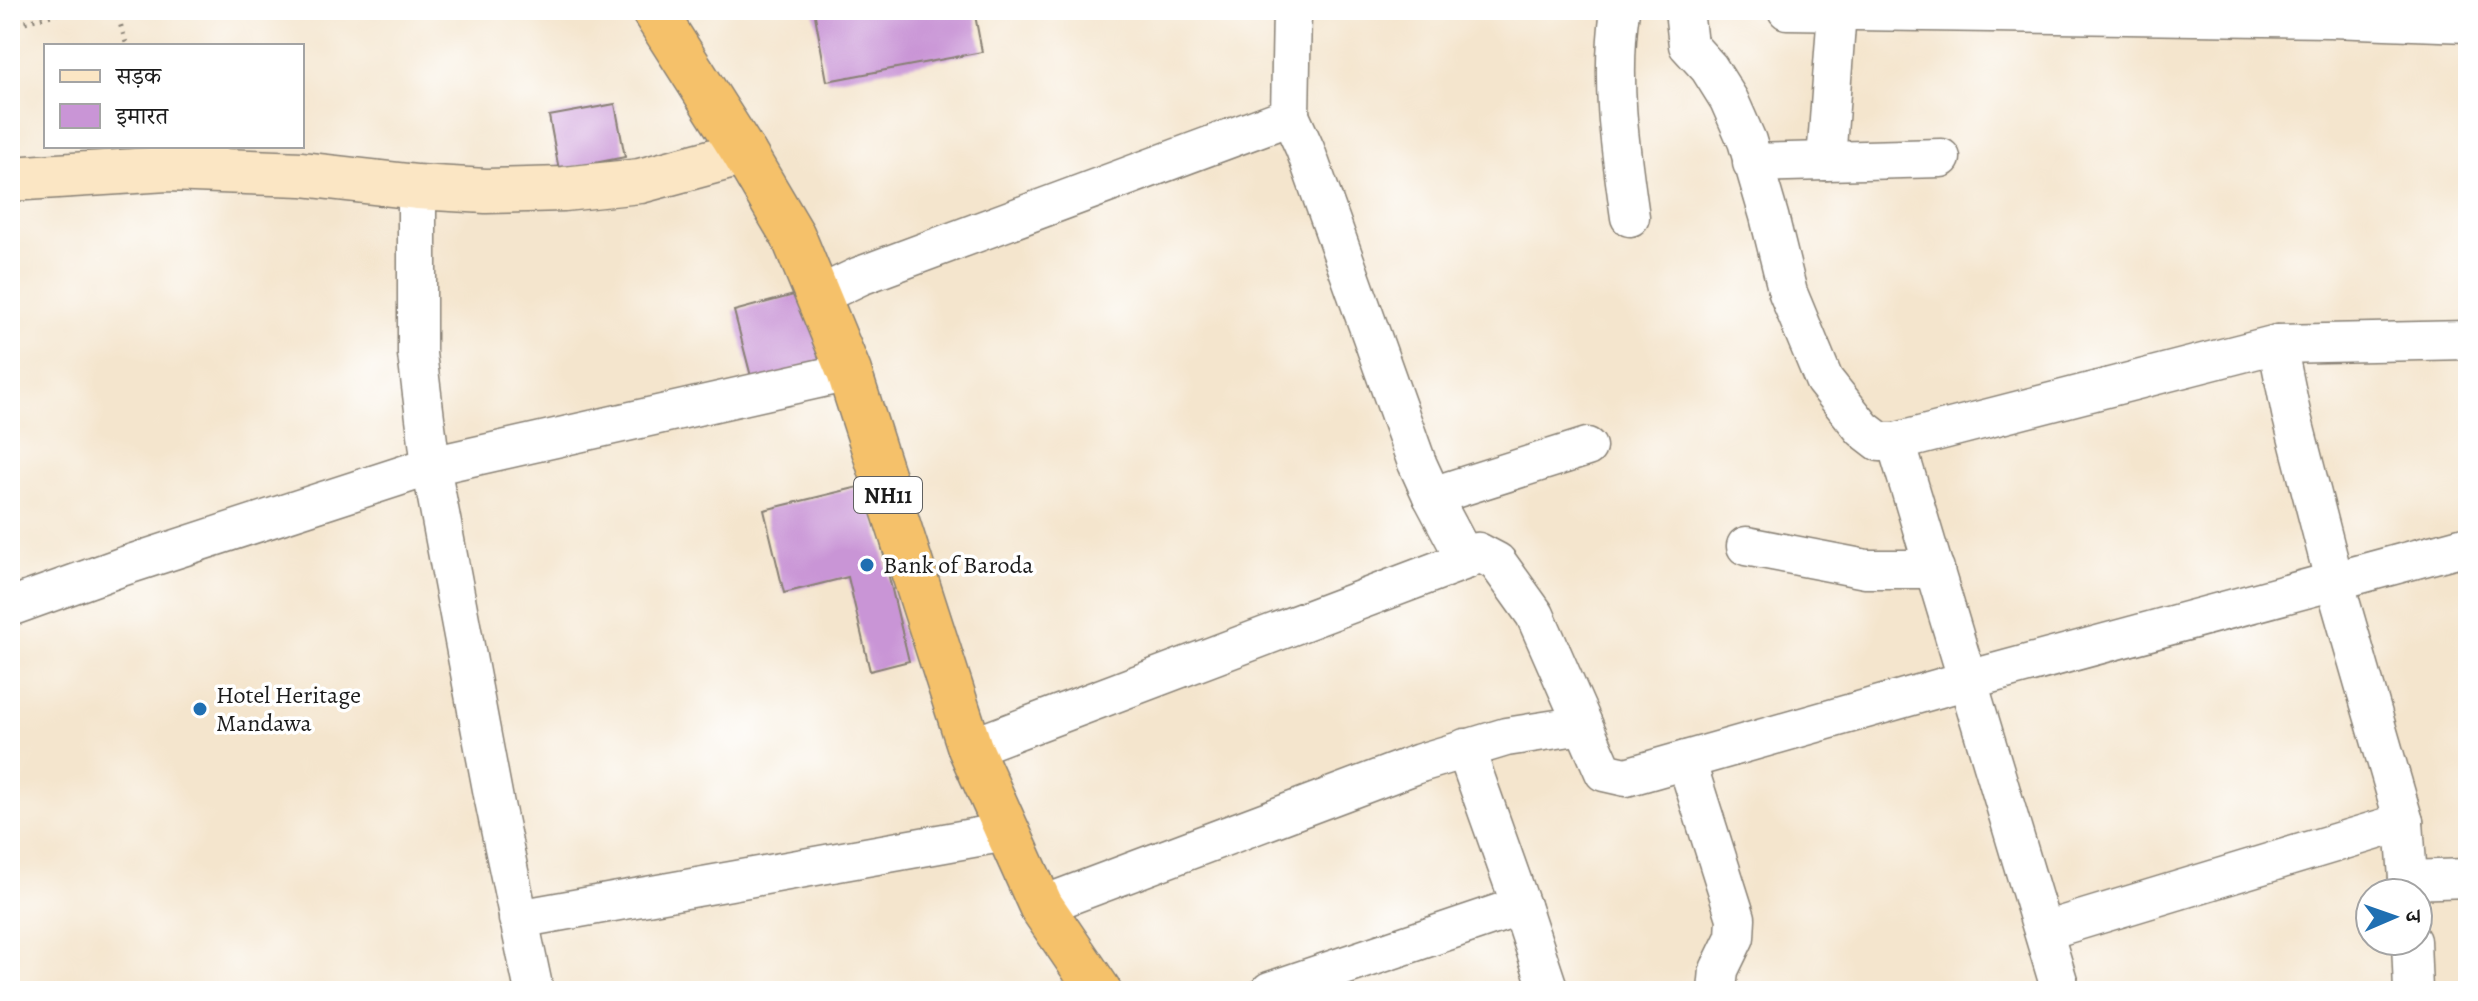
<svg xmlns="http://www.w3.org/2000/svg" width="2478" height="1001" font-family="Alegreya,'Noto Serif Devanagari',serif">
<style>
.building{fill:#c995d6}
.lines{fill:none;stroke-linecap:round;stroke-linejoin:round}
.street-casing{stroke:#888074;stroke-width:41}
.secondary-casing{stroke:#888074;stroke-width:47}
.highway-casing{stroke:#888074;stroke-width:47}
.path{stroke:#888074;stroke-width:5;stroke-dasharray:2 6;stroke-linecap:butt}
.street{stroke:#fff;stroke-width:38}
.secondary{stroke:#fbe6c4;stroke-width:44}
.highway{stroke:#f5c16b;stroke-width:44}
.poi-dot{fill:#1f6fb2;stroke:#fff;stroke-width:3}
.labels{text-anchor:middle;stroke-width:7;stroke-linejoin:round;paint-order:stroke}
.shield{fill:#fff;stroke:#606060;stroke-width:2}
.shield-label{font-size:22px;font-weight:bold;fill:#1c1c1c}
.poi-label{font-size:24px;fill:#1c1c1c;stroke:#fff;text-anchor:start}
</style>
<rect width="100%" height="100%" fill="#fff"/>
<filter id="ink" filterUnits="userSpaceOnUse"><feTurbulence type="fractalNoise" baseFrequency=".0125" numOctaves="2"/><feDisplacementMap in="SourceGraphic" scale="16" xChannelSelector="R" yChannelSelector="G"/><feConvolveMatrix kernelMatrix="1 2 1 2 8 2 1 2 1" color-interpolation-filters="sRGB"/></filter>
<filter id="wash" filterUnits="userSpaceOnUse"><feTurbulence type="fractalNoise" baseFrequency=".006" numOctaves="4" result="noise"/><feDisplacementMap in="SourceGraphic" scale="32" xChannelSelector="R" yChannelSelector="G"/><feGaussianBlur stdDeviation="1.8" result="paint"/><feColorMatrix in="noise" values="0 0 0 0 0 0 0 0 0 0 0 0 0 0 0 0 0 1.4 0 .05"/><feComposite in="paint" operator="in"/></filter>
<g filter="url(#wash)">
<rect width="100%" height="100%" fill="#f4e5cd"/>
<g id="blocks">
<g class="building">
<polygon points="814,10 974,10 982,52 827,81"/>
<polygon points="615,104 625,157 559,170 549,116"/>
<polygon points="805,292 826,369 754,388 734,311"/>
<polygon points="867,485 909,661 870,671 848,577 784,593 764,510"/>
</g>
</g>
</g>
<g filter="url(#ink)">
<use href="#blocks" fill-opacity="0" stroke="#888074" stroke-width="2"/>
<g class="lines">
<g class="street-casing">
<g id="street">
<path d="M1620 10C1610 81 1620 147 1630 217"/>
<polyline points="1684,10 1688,45 1709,68 1729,100 1747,141 1769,216 1788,293 1824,380 1863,429 1880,442 1896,442 2277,344 2468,340"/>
<polyline points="1787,10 2330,18 2468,23"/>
<polyline points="1826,161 1837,11"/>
<polyline points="1752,163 1941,158"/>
<polyline points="417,187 417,354 431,466 494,800 534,991"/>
<polyline points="818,296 860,276 1290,116 1292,10"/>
<polyline points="2277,344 2291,413 2334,580 2404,822 2409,893"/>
<polyline points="1896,442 2061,991"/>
<polyline points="1432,496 1587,447"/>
<polyline points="1746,546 1866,569 1935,569"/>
<polyline points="1466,560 1478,552 1497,562 1535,615 1604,772 1626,777 1968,680 2468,545"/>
<polyline points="10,607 121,567 431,466 849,372"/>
<polyline points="970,748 1466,560 1432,496 1417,463 1305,149 1290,116"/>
<polyline points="1465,748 1521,906"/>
<polyline points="1686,760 1736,918 1735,937 1719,970 1717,991"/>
<polyline points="2408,880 2468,878"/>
<polyline points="1041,906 1420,763 1506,737 1583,725"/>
<polyline points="518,919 1006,832"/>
<polyline points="2044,931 2404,822"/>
<polyline points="2411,941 2413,991"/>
<polyline points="1270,991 1521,906 1549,991"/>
</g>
</g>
<g class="secondary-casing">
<polyline id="secondary" points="10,179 167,169 302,174 417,187 486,191 564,189 640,181 744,153"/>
</g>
<g class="highway-casing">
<polyline id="highway" points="653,10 744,153 793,236 849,372 970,748 1041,906 1099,991"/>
</g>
<g class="path">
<polyline points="116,10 127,46"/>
<polyline points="10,26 71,10"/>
</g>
<use href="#street" class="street"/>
<use href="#secondary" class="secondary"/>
<use href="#highway" class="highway"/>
</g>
</g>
<g class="poi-dot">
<circle cx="867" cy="565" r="8"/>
<circle cx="200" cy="709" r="8"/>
</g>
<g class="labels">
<rect class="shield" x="854" y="477" width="68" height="36" rx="6"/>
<g class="shield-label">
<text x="888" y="503">NH11</text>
</g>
<g class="poi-label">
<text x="883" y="573">Bank of Baroda</text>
<text x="216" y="703">Hotel Heritage<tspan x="216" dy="28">Mandawa</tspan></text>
</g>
</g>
<rect width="2478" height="1001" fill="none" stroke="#fff" stroke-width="40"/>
<rect x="44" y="44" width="260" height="104" fill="#ffffff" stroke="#a4a4a4" stroke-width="2"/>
<rect x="60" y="70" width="40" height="12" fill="#fbe6c4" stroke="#a4a4a4" stroke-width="2"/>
<text x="116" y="84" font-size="24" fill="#1c1c1c">सड़क</text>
<rect x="60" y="104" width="40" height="24" fill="#c995d6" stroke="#a4a4a4" stroke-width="2"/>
<text x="116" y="124" font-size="24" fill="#1c1c1c">इमारत</text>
<g transform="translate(2394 917) rotate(88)"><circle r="38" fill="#ffffff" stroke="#a4a4a4" stroke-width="2"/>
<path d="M0-6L14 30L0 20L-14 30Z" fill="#1f6fb2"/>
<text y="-12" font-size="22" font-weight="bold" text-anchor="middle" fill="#1c1c1c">उ</text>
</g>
</svg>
